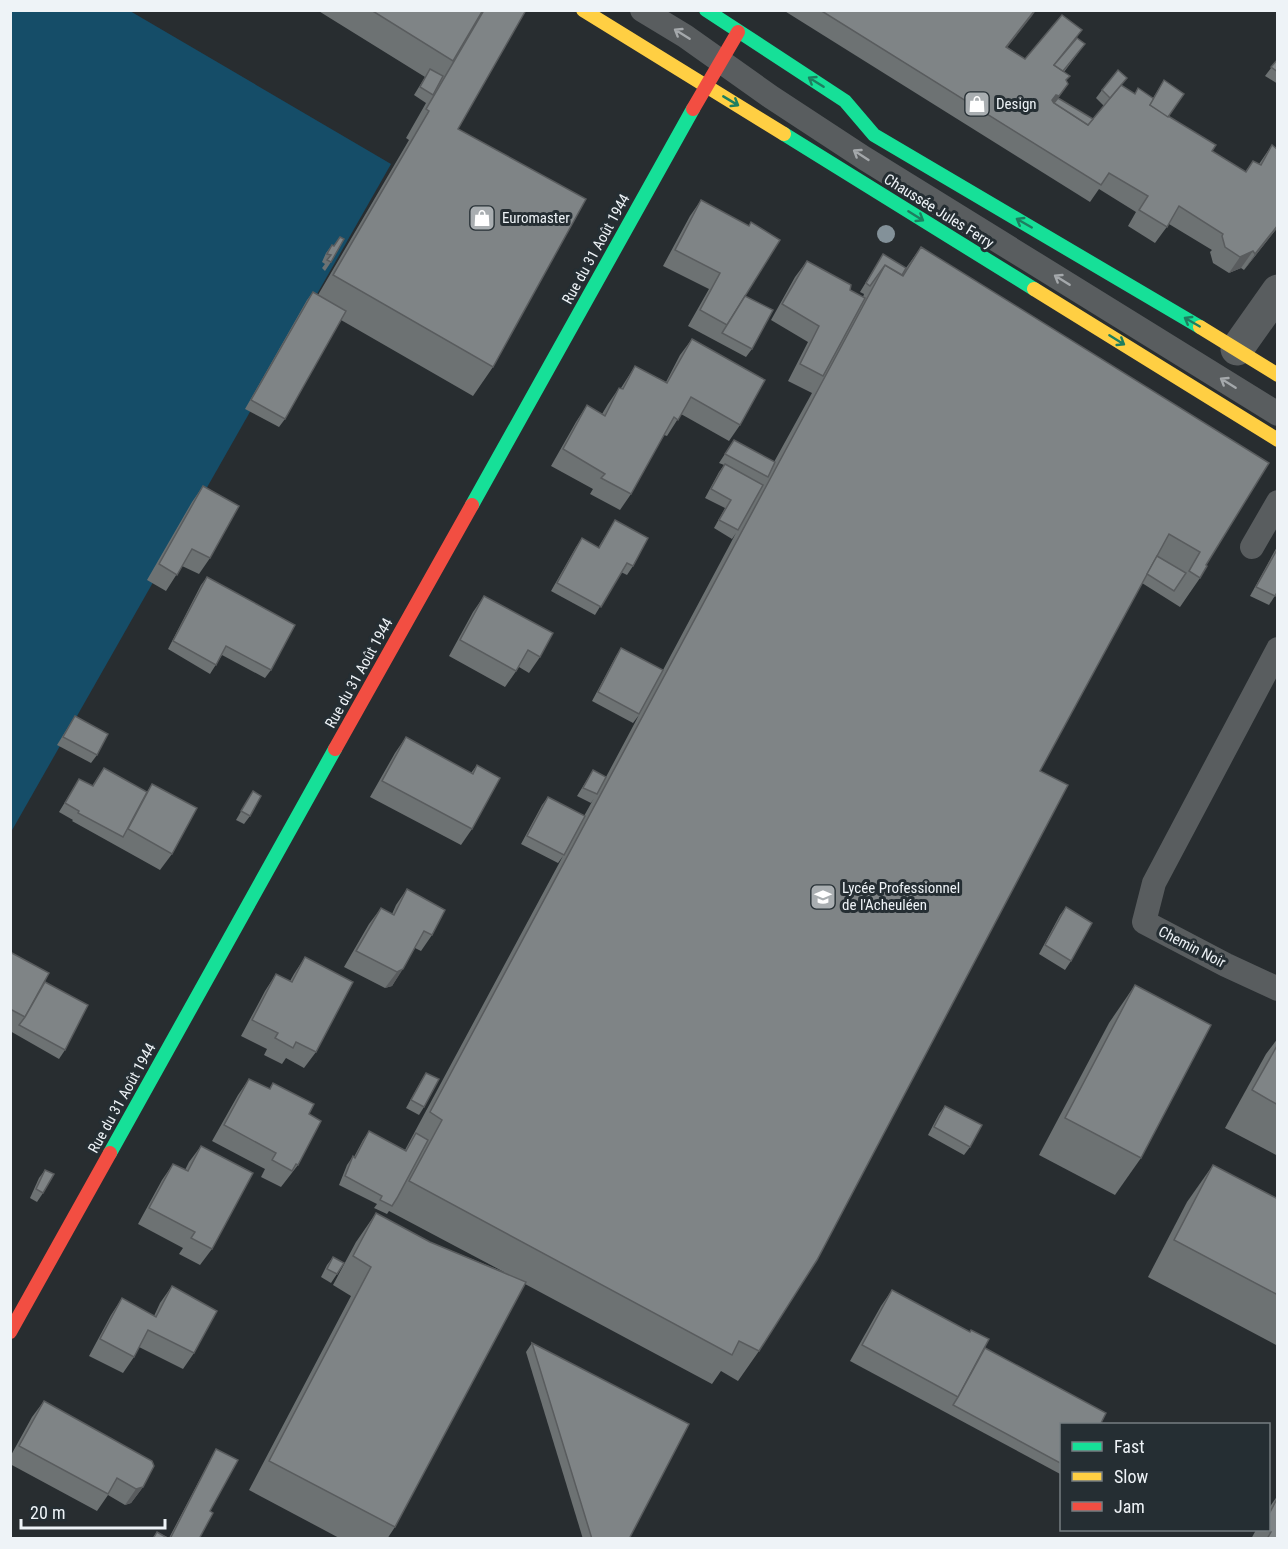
<svg xmlns="http://www.w3.org/2000/svg" width="1288" height="1549" font-family="'Roboto Condensed',sans-serif">
<style>
.green{fill:#154d68}
.lines{fill:none;stroke-linecap:round;stroke-linejoin:round}
.lane{stroke:#595d5f;stroke-width:24}
.street{stroke:#595d5f;stroke-width:33}
.fast{stroke:#16e098;stroke-width:14}
.slow{stroke:#ffcf43;stroke-width:14}
.jam{stroke:#f24e42;stroke-width:14}
.tree{fill:#839199}
.wall{fill:#6d7273}
.shaded-wall{fill:#595c5e}
.building{fill:#7f8486;stroke:#595c5e;stroke-width:1.5}
.oneway{stroke:#a4a8ab}
.oneway2{stroke:#1e7e60}
.labels{text-anchor:middle;stroke-width:6;stroke-linejoin:round;paint-order:stroke}
.poi-label{font-size:15px;fill:#eef3f7;stroke:#252e33;text-anchor:start}
.street-label{font-size:15px;fill:#eef3f7;stroke:#252e33}
</style>
<rect width="100%" height="100%" fill="#282d30"/>
<polygon class="green" points="11,11 130,11 391,164 11,832"/>
<g class="lines">
<g class="lane">
<polyline points="642,10 685,36 771,97 864,158 1278,414"/>
<polyline points="1252,547 1278,502"/>
<polyline points="1278,649 1154,883 1144,922 1226,965 1278,989"/>
</g>
<polyline class="street" points="1237,349 1278,291"/>
<g class="fast">
<polyline points="706,10 845,101 874,135 1200,327"/>
<polyline points="784,134 1034,289"/>
<polyline points="472,505 693,109"/>
<polyline points="110,1153 335,749"/>
</g>
<g class="slow">
<polyline points="583,10 784,134"/>
<polyline points="1034,289 1278,440"/>
<polyline points="1200,327 1278,375"/>
</g>
<g class="jam">
<polyline points="693,109 738,32"/>
<polyline points="335,749 472,505"/>
<polyline points="10,1332 110,1153"/>
</g>
</g>
<circle class="tree" cx="886" cy="234" r="9"/>
<g class="wall">
<polygon points="317,10 526,10 458,129 493,367 473,396 341,320 285,419 279,427 245,409 307,300 313,292 318,295 409,140 406,138 426,103 414,95 425,77"/>
<polygon points="783,10 1036,10 1007,47 1025,59 1077,38 1079,52 1064,72 1066,81 1068,84 1058,98 1093,119 1104,106 1096,98 1102,90 1121,86 1135,94 1138,88 1153,98 1164,80 1168,117 1212,151 1245,172 1253,161 1259,164 1272,145 1278,150 1278,227 1244,270 1241,268 1229,273 1213,263 1210,252 1212,250 1169,224 1155,243 1128,226 1136,212 1099,189 1090,202"/>
<polygon points="1278,59 1278,84 1265,76"/>
<polygon points="701,200 749,226 751,222 745,296 752,349 746,357 688,326 709,289 663,266 690,216"/>
<polygon points="332,245 331,262 325,271 322,268 325,264 322,262 326,253"/>
<polygon points="921,247 1269,463 1206,565 1200,578 1180,607 1142,583 1040,771 759,1351 738,1381 721,1371 712,1384 525,1284 395,1527 387,1539 341,1539 249,1490 351,1296 333,1285 356,1242 376,1213 430,1242 504,1272 389,1211 387,1214 374,1208 377,1204 339,1185 347,1165 353,1156 354,1157 363,1140 369,1131 405,1150 563,856 558,863 521,844 542,805 548,797 584,816 594,798 591,803 577,796 593,770 606,777 639,715 633,723 592,701 616,656 621,648 663,670 736,533 732,539 714,528 725,508 705,498 719,472 724,465 719,463 734,440 774,462 812,393 788,381 808,342 771,320 795,277 807,261 850,290 863,297 864,294 860,292 883,254 906,268"/>
<polygon points="692,339 740,425 729,441 681,414 667,436 664,435 631,494 620,510 590,494 593,489 551,466 576,422 587,405 602,414 608,404 619,388 621,388 635,366 666,382 680,355"/>
<polygon points="203,486 210,558 199,574 182,566 166,591 147,580 192,502"/>
<polygon points="615,520 633,566 627,575 621,572 595,615 551,591 576,547 582,538 598,548"/>
<polygon points="1278,545 1278,591 1269,605 1250,596"/>
<polygon points="207,577 271,670 265,678 222,655 210,674 168,649 201,585"/>
<polygon points="484,596 540,657 529,673 519,667 505,687 449,656 473,612"/>
<polygon points="75,716 97,755 91,763 57,745"/>
<polygon points="406,737 471,773 477,765 472,829 461,845 370,797 395,753"/>
<polygon points="104,768 147,792 152,784 172,854 160,870 72,821 73,820 59,812 79,779 92,786"/>
<polygon points="253,791 250,816 244,824 236,820"/>
<polygon points="407,889 432,935 421,951 415,948 392,986 385,988 344,967 369,924 381,908 392,914 396,905"/>
<polygon points="1066,907 1071,961 1065,970 1039,954 1060,915"/>
<polygon points="10,952 45,982 65,1050 59,1059 10,1031"/>
<polygon points="305,957 316,1052 304,1068 286,1058 282,1064 264,1055 267,1049 241,1036 265,991 276,974 290,981 294,974"/>
<polygon points="1135,985 1141,1158 1115,1195 1039,1155 1109,1023"/>
<polygon points="1278,1038 1278,1156 1225,1128 1266,1054"/>
<polygon points="426,1073 424,1107 419,1115 406,1108 421,1081"/>
<polygon points="249,1079 269,1089 273,1083 309,1114 298,1165 281,1187 261,1177 265,1169 212,1141 238,1095"/>
<polygon points="945,1106 970,1147 964,1155 928,1135 939,1114"/>
<polygon points="201,1146 212,1249 200,1265 179,1254 183,1248 138,1224 162,1180 173,1164 185,1170 189,1162"/>
<polygon points="1213,1165 1278,1199 1278,1346 1148,1277 1187,1202"/>
<polygon points="45,1170 43,1193 37,1202 30,1198 39,1178"/>
<polygon points="333,1257 337,1274 331,1283 321,1277 327,1265"/>
<polygon points="172,1286 194,1353 183,1369 139,1347 134,1357 123,1373 89,1356 111,1315 122,1298 154,1316 160,1303"/>
<polygon points="892,1290 985,1348 1062,1425 1062,1475 850,1361 881,1306"/>
<polygon points="532,1343 629,1539 583,1539 526,1352"/>
<polygon points="44,1401 143,1487 131,1503 125,1505 108,1495 97,1511 10,1464 10,1457 32,1417"/>
<polygon points="216,1449 210,1511 199,1539 152,1539 157,1532 169,1538 211,1458"/>
<polygon points="1278,1495 1278,1539 1251,1539 1256,1530 1269,1530 1269,1508"/>
</g>
<g class="shaded-wall">
<polygon points="1035,10 1036,10 1032,16 995,63 1006,47"/>
<polygon points="1068,84 1048,112 1046,108 1056,95"/>
<polygon points="1278,225 1278,227 1244,270 1255,254"/>
<polygon points="1253,251 1241,268 1229,273 1240,257"/>
<polygon points="403,969 392,986 385,988 397,972"/>
<polygon points="143,1487 131,1503 125,1505 136,1489"/>
</g>
<g class="building">
<polygon points="371,10 483,10 453,61"/>
<polygon points="484,10 526,10 458,129 586,199 493,367 333,275 429,111 426,109"/>
<polygon points="820,10 1035,10 1006,47 1025,59 1062,15 1082,30 1054,65 1070,76 1066,80 1068,84 1059,96 1056,95 1052,100 1053,102 1088,125 1121,85 1135,94 1138,88 1154,99 1150,105 1216,145 1212,151 1246,172 1253,161 1261,165 1272,145 1278,150 1278,225 1255,254 1253,251 1240,257 1225,247 1222,236 1223,234 1179,206 1167,227 1139,210 1148,196 1109,173 1101,185"/>
<polygon points="1077,38 1085,44 1063,71 1054,65"/>
<polygon points="1278,59 1278,72 1271,67"/>
<polygon points="430,69 443,76 433,95 420,87"/>
<polygon points="1118,70 1127,78 1110,98 1102,90"/>
<polygon points="1164,80 1184,94 1168,117 1150,105"/>
<polygon points="1058,98 1093,119 1088,125 1054,103"/>
<polygon points="701,200 749,226 751,222 780,240 727,325 700,310 720,273 675,250"/>
<polygon points="340,237 344,239 331,262 327,260 331,255 327,254 332,245 334,246"/>
<polygon points="921,247 1269,463 1206,565 1207,566 1200,578 1189,571 1200,552 1169,534 1040,771 1068,785 817,1260 759,1351 739,1341 732,1355 409,1181 442,1120 430,1112 885,265 903,276"/>
<polygon points="883,254 906,268 902,275 885,265 870,286 866,283"/>
<polygon points="807,261 851,285 850,290 865,298 823,376 800,364 819,326 782,304"/>
<polygon points="313,292 346,311 285,419 251,400"/>
<polygon points="745,296 773,310 752,349 722,333"/>
<polygon points="692,339 765,380 740,425 691,397 678,420 674,417 631,494 601,478 605,474 563,449 587,405 605,416 619,388 623,389 635,366 667,383"/>
<polygon points="734,440 775,462 768,477 725,454"/>
<polygon points="725,464 763,485 738,530 719,520 731,500 711,489"/>
<polygon points="203,486 239,506 210,558 192,549 177,575 159,564"/>
<polygon points="615,520 648,538 633,566 627,563 601,607 557,583 582,538 599,548"/>
<polygon points="1278,548 1278,591 1275,596 1256,587"/>
<polygon points="1157,556 1186,573 1174,591 1147,574"/>
<polygon points="207,577 295,625 271,670 226,646 216,665 173,641"/>
<polygon points="484,596 553,633 540,657 528,650 516,671 460,640"/>
<polygon points="621,648 663,670 639,714 598,692"/>
<polygon points="75,716 108,734 97,755 63,737"/>
<polygon points="406,737 473,774 477,765 500,778 472,829 382,781"/>
<polygon points="104,768 147,792 123,837 78,813 79,811 65,803 79,779 93,786"/>
<polygon points="593,770 606,777 597,794 583,788"/>
<polygon points="152,784 197,808 172,854 128,829"/>
<polygon points="253,791 261,796 250,816 241,811"/>
<polygon points="548,797 585,816 564,855 527,836"/>
<polygon points="407,889 445,910 432,935 424,931 403,969 397,972 356,951 381,908 394,915"/>
<polygon points="1066,907 1092,923 1071,961 1045,945"/>
<polygon points="10,952 49,973 25,1017 10,1009"/>
<polygon points="305,957 353,982 316,1052 296,1042 293,1048 275,1038 278,1033 252,1020 276,974 292,982"/>
<polygon points="45,982 88,1005 65,1050 19,1025 25,1017"/>
<polygon points="1135,985 1211,1025 1141,1158 1065,1118"/>
<polygon points="1278,1044 1278,1105 1252,1090"/>
<polygon points="426,1073 439,1079 424,1107 411,1100"/>
<polygon points="249,1079 270,1089 273,1083 314,1104 309,1114 321,1121 298,1165 296,1164 292,1171 272,1160 276,1153 224,1125"/>
<polygon points="945,1106 982,1125 970,1147 934,1127"/>
<polygon points="369,1131 406,1151 416,1133 428,1140 397,1198 392,1206 380,1200 382,1196 345,1176 353,1156 355,1158"/>
<polygon points="201,1146 253,1173 212,1249 191,1238 195,1232 149,1208 173,1164 188,1171"/>
<polygon points="1213,1165 1278,1199 1278,1295 1174,1240"/>
<polygon points="45,1170 54,1174 43,1193 36,1189"/>
<polygon points="376,1213 430,1242 526,1282 395,1527 269,1461 371,1267 353,1256"/>
<polygon points="333,1257 344,1263 337,1274 327,1269"/>
<polygon points="172,1286 217,1311 194,1353 148,1330 134,1357 100,1339 122,1298 156,1317"/>
<polygon points="892,1290 970,1332 971,1330 989,1339 958,1397 862,1345"/>
<polygon points="532,1343 689,1424 629,1539 592,1539"/>
<polygon points="985,1348 1106,1413 1100,1425 1062,1425 1062,1464 953,1405 958,1397"/>
<polygon points="44,1401 152,1461 154,1466 143,1487 136,1489 117,1478 108,1494 19,1446"/>
<polygon points="216,1449 238,1460 210,1511 213,1513 199,1539 170,1539"/>
<polygon points="1278,1497 1278,1539 1267,1539 1271,1532 1265,1530 1269,1530 1269,1514"/>
<polygon points="157,1532 169,1539 153,1539"/>
</g>
<defs><path id="oneway-shaft" d="M-6 0H5M1.5-3L5.5 0L1.5 3" fill="none" stroke-width="1.6" stroke-linecap="round" stroke-linejoin="round" transform="scale(1.5)"/></defs>
<g class="oneway">
<use href="#oneway-shaft" transform="translate(682 34) rotate(-148)"/>
<use href="#oneway-shaft" transform="translate(861 155) rotate(-147)"/>
<use href="#oneway-shaft" transform="translate(1062 280) rotate(-148)"/>
<use href="#oneway-shaft" transform="translate(1228 383) rotate(-148)"/>
</g>
<g class="oneway2">
<use href="#oneway-shaft" transform="translate(816 82) rotate(-148)"/>
<use href="#oneway-shaft" transform="translate(731 101) rotate(31)"/>
<use href="#oneway-shaft" transform="translate(916 216) rotate(32)"/>
<use href="#oneway-shaft" transform="translate(1024 223) rotate(-150)"/>
<use href="#oneway-shaft" transform="translate(1192 322) rotate(-150)"/>
<use href="#oneway-shaft" transform="translate(1117 340) rotate(32)"/>
</g>
<defs>
<g id="shop-square" transform="scale(1.35)"><rect x="-9" y="-9" width="18" height="18" rx="4" fill="#a9aeb1" stroke="#252e33"/><path d="M-5-2.5h2.3a2.7 3.5 0 0 1 5.4 0H5L5.5 6h-11ZM-1.5-2.5h3a1.5 2.3 0 0 0-3 0Z" fill="#fff"/></g>
<g id="school-square" transform="scale(1.35)"><rect x="-9" y="-9" width="18" height="18" rx="4" fill="#a9aeb1" stroke="#252e33"/><path d="M0-5L7-2L0 1L-7-2ZM-4 1L0 2.5L4 1V4Q0 6-4 4Z" fill="#fff"/></g>
</defs>
<g fill-rule="evenodd">
<use href="#shop-square" x="977" y="104"/>
<use href="#shop-square" x="482" y="218"/>
<use href="#school-square" x="823" y="897"/>
</g>
<g class="labels">
<g class="poi-label">
<text x="996" y="109">Design</text>
<text x="502" y="223">Euromaster</text>
<text x="842" y="893">Lycée Professionnel<tspan x="842" dy="17">de l'Acheuléen</tspan></text>
</g>
<g class="street-label">
<text transform="translate(939 211) rotate(32)" y="5">Chaussée Jules Ferry</text>
<text transform="translate(596 249) rotate(-61)" y="5">Rue du 31 Août 1944</text>
<text transform="translate(359 673) rotate(-61)" y="5">Rue du 31 Août 1944</text>
<text transform="translate(1192 947) rotate(27)" y="5">Chemin Noir</text>
<text transform="translate(122 1098) rotate(-61)" y="5">Rue du 31 Août 1944</text>
</g>
</g>
<rect width="1288" height="1549" fill="none" stroke="#eef3f7" stroke-width="24"/>
<rect x="1060" y="1423" width="210" height="108" fill="#252e33" stroke="#757d81" stroke-width="1.5"/>
<rect x="1072" y="1442" width="30" height="9" fill="#16e098" stroke="#757d81" stroke-width="1.5"/>
<text x="1114" y="1453" font-size="18" fill="#eef3f7">Fast</text>
<rect x="1072" y="1472" width="30" height="9" fill="#ffcf43" stroke="#757d81" stroke-width="1.5"/>
<text x="1114" y="1483" font-size="18" fill="#eef3f7">Slow</text>
<rect x="1072" y="1502" width="30" height="9" fill="#f24e42" stroke="#757d81" stroke-width="1.5"/>
<text x="1114" y="1513" font-size="18" fill="#eef3f7">Jam</text>
<path d="M21 1519v9h144v-9" fill="none" stroke="#eef3f7" stroke-width="3"/>
<text x="30" y="1519" font-size="18" fill="#eef3f7" stroke="#252e33" stroke-width="4.5" paint-order="stroke">20 m</text>
</svg>
